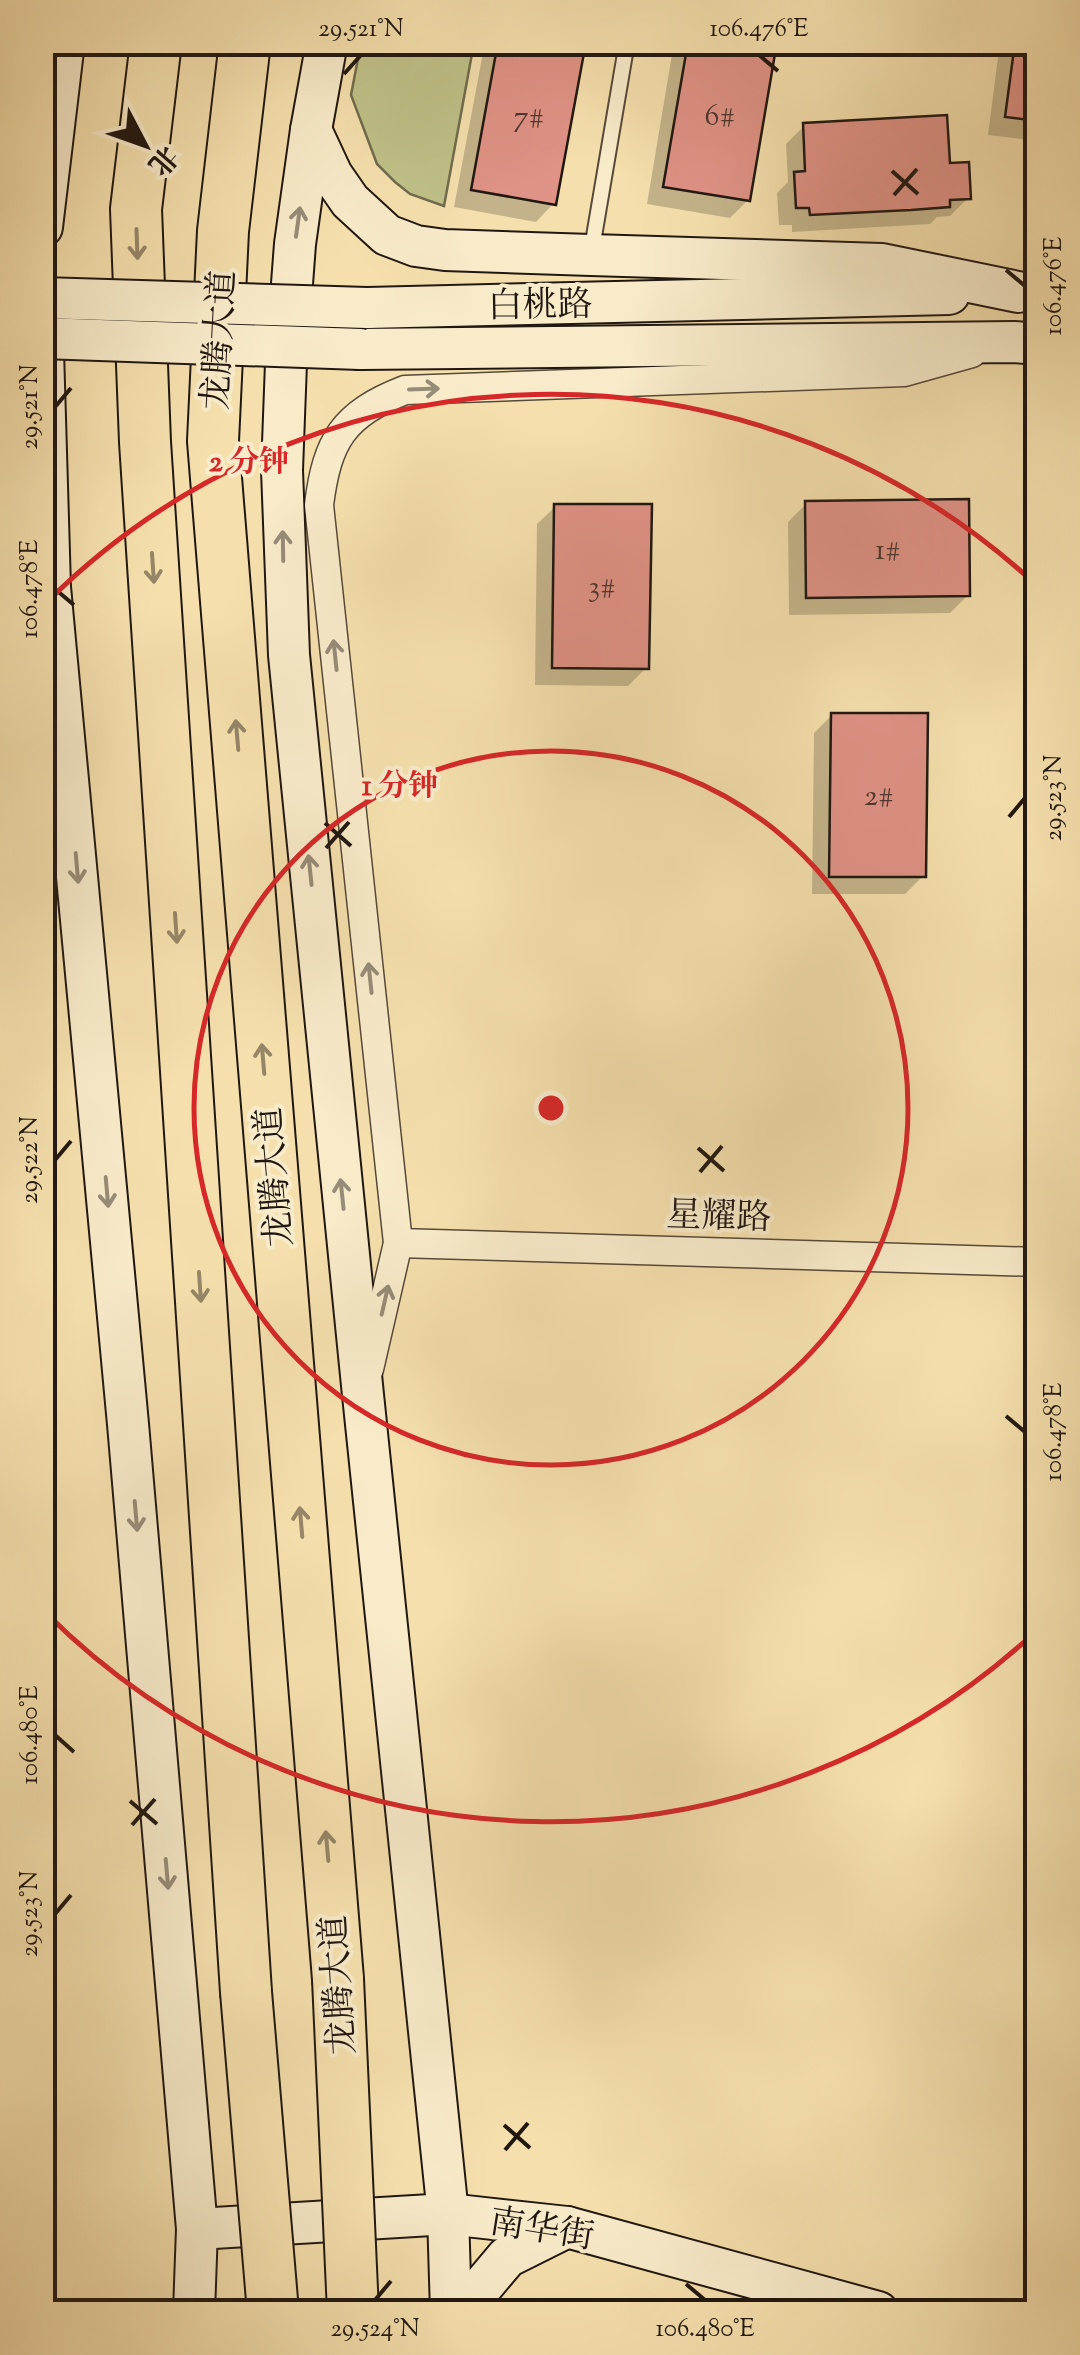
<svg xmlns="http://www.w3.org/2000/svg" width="1080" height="2355" font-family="'Sorts Mill Goudy','Noto Serif SC',serif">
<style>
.green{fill:#bfc188;stroke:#706c4c;stroke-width:2.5}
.shadow{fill:#0003}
.building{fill:#df9286;stroke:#211711;stroke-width:2.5}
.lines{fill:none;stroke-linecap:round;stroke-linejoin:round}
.lane-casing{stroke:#564938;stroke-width:18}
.street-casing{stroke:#564938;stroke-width:31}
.secondary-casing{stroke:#211711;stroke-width:44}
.highway-casing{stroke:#211711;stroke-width:54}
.lane{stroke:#f8ebca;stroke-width:14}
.street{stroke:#f8ebca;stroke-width:28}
.secondary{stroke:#f8ebca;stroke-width:40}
.highway{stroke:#f5e0ad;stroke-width:50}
.secondary-bridge-casing{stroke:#211711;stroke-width:44;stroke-linecap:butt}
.highway-bridge-casing{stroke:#211711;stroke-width:54;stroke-linecap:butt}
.secondary-bridge{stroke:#f8ebca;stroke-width:40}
.highway-bridge{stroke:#f5e0ad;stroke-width:50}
.oneway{stroke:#978c77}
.oneway2{stroke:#968667}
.ticks{fill:none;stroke:#211711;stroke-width:4}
.ring{fill:none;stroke:#d62828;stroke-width:5}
.labels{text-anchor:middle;stroke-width:8;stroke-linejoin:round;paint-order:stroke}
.number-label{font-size:30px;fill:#50362e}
.street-label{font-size:35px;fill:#211711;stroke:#f8ebca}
.centre{fill:#d62828;stroke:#f8ebca;stroke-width:5}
.ring-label{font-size:30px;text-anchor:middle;font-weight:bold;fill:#d62828;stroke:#f8ebca;stroke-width:8;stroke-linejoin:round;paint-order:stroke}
.neatline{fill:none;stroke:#211711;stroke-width:4}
.ticks-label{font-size:25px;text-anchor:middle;fill:#211711}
</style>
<rect width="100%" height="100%" fill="#f5e0ad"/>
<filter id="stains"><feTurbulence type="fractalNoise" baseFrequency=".002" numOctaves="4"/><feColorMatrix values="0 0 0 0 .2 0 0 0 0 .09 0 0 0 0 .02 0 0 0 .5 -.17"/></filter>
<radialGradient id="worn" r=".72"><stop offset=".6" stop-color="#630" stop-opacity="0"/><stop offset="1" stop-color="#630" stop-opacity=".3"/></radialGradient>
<polygon class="green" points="361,43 474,43 444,206 410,194 395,182 377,164 351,95"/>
<g class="shadow">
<polygon points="485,42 584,42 554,203 536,222 454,207"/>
<polygon points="674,42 774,42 748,200 730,218 647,204"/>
<polygon points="1000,42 1038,42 1038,141 988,135"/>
<polygon points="804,126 947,166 968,198 950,216 937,217 930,224 792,232 792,225 779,225 777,193 788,182 786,144"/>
<polygon points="806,504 968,595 950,613 789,615 788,522"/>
<polygon points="556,506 646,668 628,686 535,685 537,524"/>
<polygon points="832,715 923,876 905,894 812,894 814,733"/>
</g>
<g class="building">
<polygon points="498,42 586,42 556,205 471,190"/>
<polygon points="688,42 777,42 750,201 663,187"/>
<polygon points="1015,42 1038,42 1038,121 1005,117"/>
<polygon points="947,115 950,163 969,162 971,199 950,200 950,207 911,210 810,215 809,208 796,208 794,172 805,171 803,123"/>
<polygon points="969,499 970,596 806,598 805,501"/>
<polygon points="554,504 652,504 649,669 552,668"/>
<polygon points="831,713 928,713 926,877 829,877"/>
</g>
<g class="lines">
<g class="lane-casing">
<polyline id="lane" points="591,254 627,42"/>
</g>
<g class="street-casing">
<g id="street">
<polyline points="398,1243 1038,1262"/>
<path d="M369 1369 398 1243 319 505C327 441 343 414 405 390L904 372 972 353"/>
</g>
</g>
<g class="secondary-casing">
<g id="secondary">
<polyline points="327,42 311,130 295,244 286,363 282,470 289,655 363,1395 448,2214 451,2312"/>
<polyline points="311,130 332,175 350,201 387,235 416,246 445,250 591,255 882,264 1018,292"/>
<polyline points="42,227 64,42"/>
<polyline points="367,308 949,294"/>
<polyline points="42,317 50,587 128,1424 197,2229 194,2312"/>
<polyline points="360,349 1014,342 1038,344"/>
<polyline points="197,2229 448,2214 567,2227 878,2312"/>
<polyline points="469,2312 475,2295 507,2257 567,2227"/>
</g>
</g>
<g class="highway-casing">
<g id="highway">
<polyline points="156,42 136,209 145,442 246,1992"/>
<polyline points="245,42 223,231 213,441 338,1979"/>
</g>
</g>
<use href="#lane" class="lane"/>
<use href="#street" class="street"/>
<use href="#secondary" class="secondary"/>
<use href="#highway" class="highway"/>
<g class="secondary-bridge-casing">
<g id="secondary-bridge">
<polyline points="42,298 367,308"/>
<polyline points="42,338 360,349"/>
</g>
</g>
<g class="highway-bridge-casing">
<g id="highway-bridge">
<polyline points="338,1979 353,2312"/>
<polyline points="246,1992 273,2312"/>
</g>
</g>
<use href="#secondary-bridge" class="secondary-bridge"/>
<use href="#highway-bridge" class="highway-bridge"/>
</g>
<defs><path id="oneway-shaft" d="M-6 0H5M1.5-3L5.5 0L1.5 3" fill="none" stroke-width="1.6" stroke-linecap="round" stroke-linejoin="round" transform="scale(2.5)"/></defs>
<g class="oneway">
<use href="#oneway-shaft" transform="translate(298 222) rotate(-82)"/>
<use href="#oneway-shaft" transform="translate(424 389) rotate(-2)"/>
<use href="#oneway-shaft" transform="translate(283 546) rotate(-91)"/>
<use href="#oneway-shaft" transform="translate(335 655) rotate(-96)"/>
<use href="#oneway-shaft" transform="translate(77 868) rotate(85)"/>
<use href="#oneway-shaft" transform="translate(310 870) rotate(-96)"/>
<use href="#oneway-shaft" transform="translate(370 978) rotate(-96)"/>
<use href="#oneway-shaft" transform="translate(107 1192) rotate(85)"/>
<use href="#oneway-shaft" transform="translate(342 1194) rotate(-96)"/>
<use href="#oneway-shaft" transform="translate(385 1300) rotate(-77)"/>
<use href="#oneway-shaft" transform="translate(136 1516) rotate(85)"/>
<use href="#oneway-shaft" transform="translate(167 1874) rotate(85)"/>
</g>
<g class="oneway2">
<use href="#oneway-shaft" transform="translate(137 244) rotate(88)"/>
<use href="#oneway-shaft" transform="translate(153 568) rotate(86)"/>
<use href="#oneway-shaft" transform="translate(237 735) rotate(-95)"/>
<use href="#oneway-shaft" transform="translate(176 928) rotate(86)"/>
<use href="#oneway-shaft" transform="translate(263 1059) rotate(-95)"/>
<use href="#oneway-shaft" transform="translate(200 1287) rotate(86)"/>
<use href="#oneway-shaft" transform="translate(301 1522) rotate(-95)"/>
<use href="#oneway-shaft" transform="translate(327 1846) rotate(-95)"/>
</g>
<path class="ticks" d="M759 55 778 71M344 74 361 55M892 171 918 194M894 195 917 169M1006 270 1025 286M55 407 71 388M55 589 74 605M1009 817 1025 798M325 823 351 846M326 848 349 822M698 1148 724 1171M55 1160 71 1141M700 1172 722 1146M1006 1416 1025 1432M55 1735 74 1752M130 1801 157 1824M132 1825 155 1799M55 1914 71 1895M504 2125 530 2148M505 2150 528 2123M686 2284 705 2300M375 2300 391 2281"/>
<g class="ring">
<circle cx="551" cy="1108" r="357"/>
<path d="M1033 1634A714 714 0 0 1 46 1613M46 603A714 714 0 0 1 1033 582"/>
</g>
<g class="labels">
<g class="number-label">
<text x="720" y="125">6#</text>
<text x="529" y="126">7#</text>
<text x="888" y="559">1#</text>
<text x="602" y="596">3#</text>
<text x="879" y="805">2#</text>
</g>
<g class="street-label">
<text transform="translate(540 304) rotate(-1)" y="12">白桃路</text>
<text transform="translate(218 340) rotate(-87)" y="12">龙腾大道</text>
<text transform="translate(273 1177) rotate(-95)" y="12">龙腾大道</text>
<text transform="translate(719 1215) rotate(2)" y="12">星耀路</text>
<text transform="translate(337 1985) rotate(-94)" y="12">龙腾大道</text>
<text transform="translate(542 2228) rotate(9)" y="12">南华街</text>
</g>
</g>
<circle cx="551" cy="1108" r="15" class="centre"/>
<g class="ring-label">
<text x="249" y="471">2 分钟</text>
<text x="400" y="795">1 分钟</text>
</g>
<rect width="1080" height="2355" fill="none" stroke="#f5e0ad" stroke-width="110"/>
<g transform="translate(145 145) rotate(131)" stroke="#f8ebca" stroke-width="8" paint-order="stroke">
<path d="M0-8L18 38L0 25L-18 38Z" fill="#211711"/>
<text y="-15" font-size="28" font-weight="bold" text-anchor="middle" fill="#211711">北</text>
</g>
<rect x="55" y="55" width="970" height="2245" class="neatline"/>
<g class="ticks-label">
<text x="361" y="36">29.521°N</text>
<text x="759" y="36">106.476°E</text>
<text transform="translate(1052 286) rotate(-90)" y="9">106.476°E</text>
<text transform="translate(28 407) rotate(-90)" y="9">29.521°N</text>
<text transform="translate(28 589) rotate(-90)" y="9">106.478°E</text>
<text transform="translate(1052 798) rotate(-90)" y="9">29.523°N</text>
<text transform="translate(28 1160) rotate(-90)" y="9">29.522°N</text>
<text transform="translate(1052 1432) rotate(-90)" y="9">106.478°E</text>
<text transform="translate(28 1735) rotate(-90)" y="9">106.480°E</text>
<text transform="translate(28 1914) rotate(-90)" y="9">29.523°N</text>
<text x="375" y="2336">29.524°N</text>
<text x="705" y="2336">106.480°E</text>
</g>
<rect width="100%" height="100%" filter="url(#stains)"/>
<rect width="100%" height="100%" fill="url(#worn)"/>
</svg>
